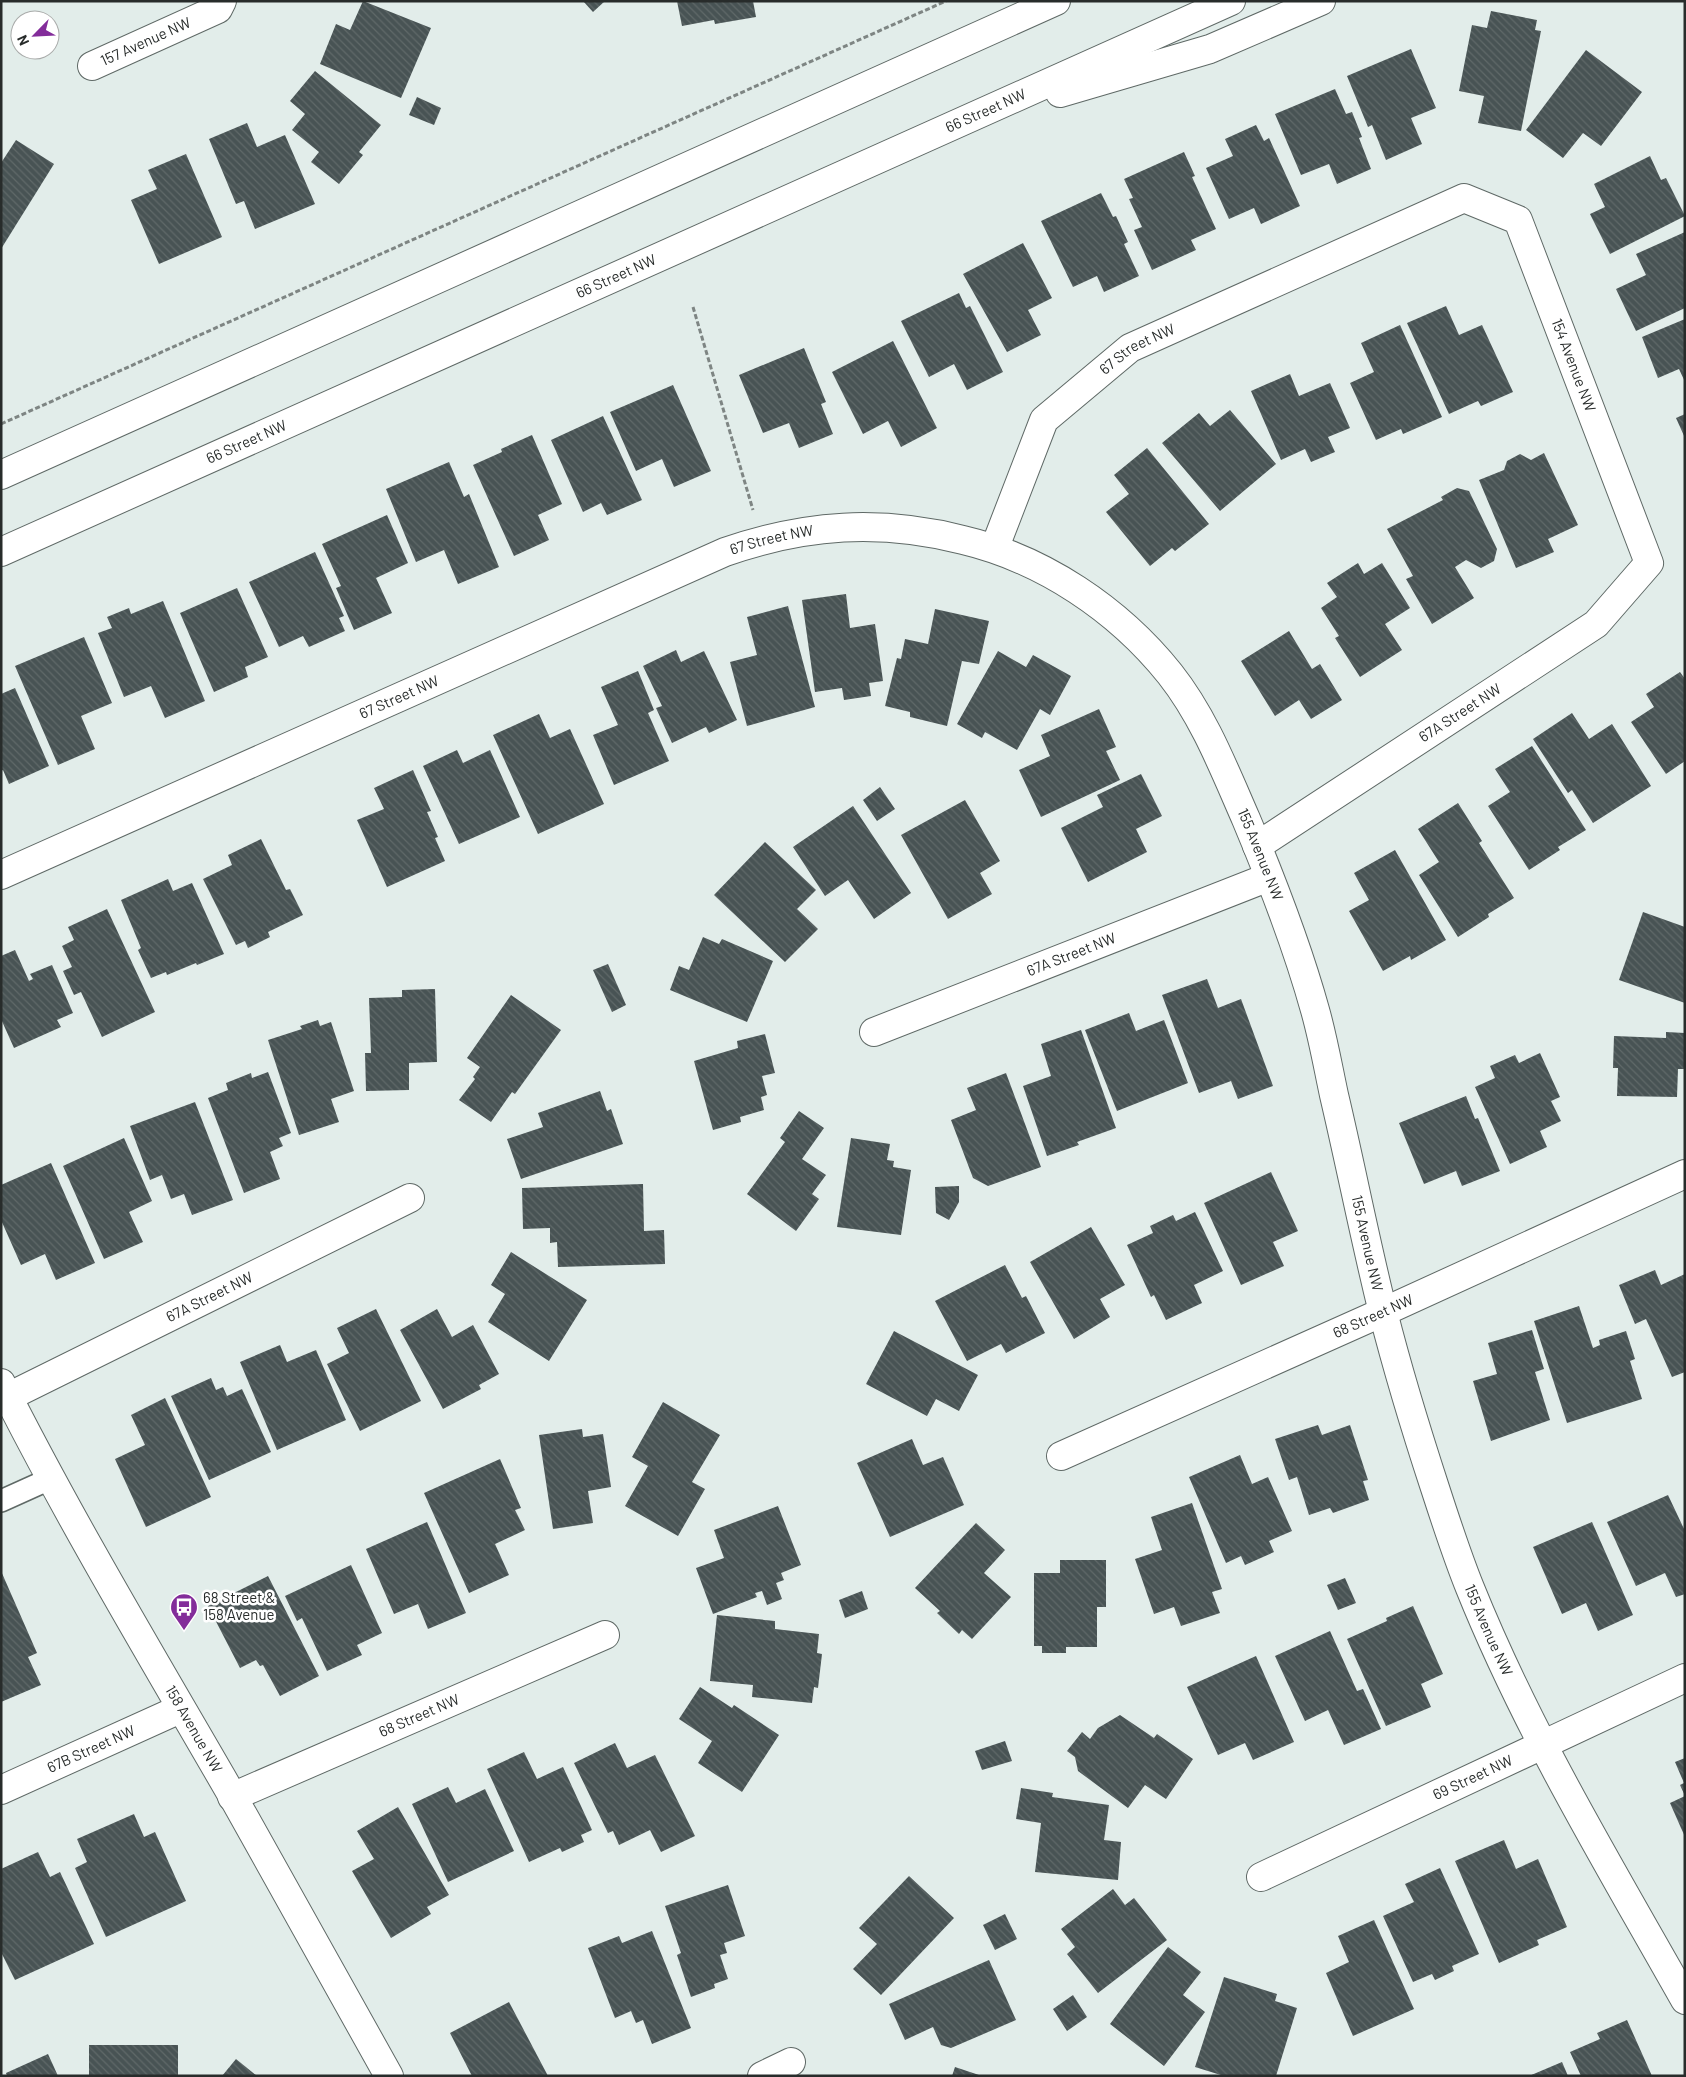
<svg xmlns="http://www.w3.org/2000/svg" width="1686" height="2077" font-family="Barlow,sans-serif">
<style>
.building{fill:url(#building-back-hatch)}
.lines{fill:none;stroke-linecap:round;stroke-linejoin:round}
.service-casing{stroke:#5f6966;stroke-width:24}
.minor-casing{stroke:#5f6966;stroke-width:30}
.tertiary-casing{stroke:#5f6966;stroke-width:30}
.secondary-casing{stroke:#5f6966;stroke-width:30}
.path{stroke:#7e8583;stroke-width:3;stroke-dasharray:5 2.5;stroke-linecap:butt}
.service{stroke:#fff;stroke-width:21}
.minor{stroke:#fff;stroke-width:28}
.tertiary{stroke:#fff;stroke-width:28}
.secondary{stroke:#fff;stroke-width:28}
.labels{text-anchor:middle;stroke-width:5;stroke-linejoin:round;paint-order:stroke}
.street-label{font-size:15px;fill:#282c2b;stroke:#fff}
.poi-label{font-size:15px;fill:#282c2b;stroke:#fff;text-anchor:start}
</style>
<defs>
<pattern id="building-back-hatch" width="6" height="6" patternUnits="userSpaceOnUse" patternTransform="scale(1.25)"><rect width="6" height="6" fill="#485354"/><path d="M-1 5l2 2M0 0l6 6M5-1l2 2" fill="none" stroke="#606969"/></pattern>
</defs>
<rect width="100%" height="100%" fill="#e2edea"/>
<g class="building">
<polygon points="363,1 431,28 401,98 320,64 336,24 350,30"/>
<polygon points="583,1 605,1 593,12"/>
<polygon points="677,1 753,1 756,17 715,24 714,20 682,26"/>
<polygon points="1491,11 1537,20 1535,30 1541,31 1521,131 1478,123 1484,96 1459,91 1472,25 1487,28"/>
<polygon points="1411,49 1436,108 1411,118 1422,144 1386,160 1372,125 1368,127 1347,76"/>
<polygon points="1586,50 1642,92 1601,146 1583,133 1563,158 1526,130"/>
<polygon points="315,71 381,125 359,152 363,155 339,184 311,162 319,152 292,130 305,114 290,101"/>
<polygon points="1335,89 1346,114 1352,112 1362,137 1359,138 1371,169 1337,184 1329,164 1301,175 1275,114"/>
<polygon points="417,97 441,108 434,125 409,115"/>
<polygon points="247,123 257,147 285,135 315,204 255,229 244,201 236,204 209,139"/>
<polygon points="1256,125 1264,141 1269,138 1300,206 1261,224 1254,208 1229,219 1206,168 1233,156 1225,139"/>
<polygon points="16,140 54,164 1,249 1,163"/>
<polygon points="1184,152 1195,176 1192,177 1216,229 1191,240 1196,250 1152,270 1134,230 1142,227 1129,199 1133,198 1124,179"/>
<polygon points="186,154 222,237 159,264 131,200 157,189 148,170"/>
<polygon points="1650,156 1661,180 1666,178 1685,216 1610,254 1590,214 1605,207 1594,184"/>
<polygon points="1101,193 1113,217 1116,216 1128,242 1124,244 1139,276 1104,292 1097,276 1073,287 1041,221"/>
<polygon points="1685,232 1685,308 1636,331 1616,289 1646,275 1636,254"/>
<polygon points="1023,243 1052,298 1028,310 1041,335 1007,352 963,274"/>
<polygon points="959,293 966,308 970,306 1003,372 967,390 954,364 929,377 901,321"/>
<polygon points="1446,306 1459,335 1482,325 1513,392 1481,406 1478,401 1449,414 1407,323"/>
<polygon points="1685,319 1685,382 1679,369 1658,378 1642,337"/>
<polygon points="1400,325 1442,417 1403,434 1401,429 1376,440 1350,383 1374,372 1361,343"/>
<polygon points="893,341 937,428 901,447 888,421 863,434 832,372"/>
<polygon points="804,348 826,402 821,404 833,434 799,448 789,423 763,433 739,375"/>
<polygon points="1290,374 1299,396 1330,383 1350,428 1328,437 1335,452 1311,462 1305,449 1281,460 1251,391"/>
<polygon points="673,385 711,471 674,487 662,459 636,471 610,412"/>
<polygon points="1230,410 1276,464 1220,511 1162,443 1199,413 1210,426"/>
<polygon points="1685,414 1685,438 1676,418"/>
<polygon points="603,416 642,500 607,515 601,503 583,512 551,440"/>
<polygon points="532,435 562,504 538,515 549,540 514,556 473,465 502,452 501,449"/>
<polygon points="1147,448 1209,524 1175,551 1172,548 1150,566 1106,512 1129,494 1114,475"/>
<polygon points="1544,453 1578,525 1548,539 1554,552 1516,568 1479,480 1504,470 1507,461 1520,454 1531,460"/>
<polygon points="449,462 464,497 469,494 499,567 458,584 444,550 416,562 386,489"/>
<polygon points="1457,488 1469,491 1497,549 1494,561 1481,568 1466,560 1455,567 1474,598 1432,624 1406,579 1413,576 1387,529 1443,500 1441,497"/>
<polygon points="387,515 408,563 376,578 392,613 354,630 336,588 341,586 322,544"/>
<polygon points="315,552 344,616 339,618 345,631 309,647 303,636 279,647 249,582"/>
<polygon points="1358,563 1364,574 1382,563 1410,608 1385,624 1402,650 1360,677 1335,638 1339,636 1321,608 1337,597 1327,583"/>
<polygon points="237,588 268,657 245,667 248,677 214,692 180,613"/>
<polygon points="846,594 850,628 875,624 883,681 869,683 871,696 844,700 842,688 815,692 802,600"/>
<polygon points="163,601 205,701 165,718 151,686 124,697 98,633 112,628 107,617 129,608 131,614"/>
<polygon points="788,606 815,707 747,726 730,662 757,655 747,617"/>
<polygon points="935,609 989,621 979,664 962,661 947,726 910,717 910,712 885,706 897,658 901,659 905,639 928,644"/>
<polygon points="1289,631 1312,669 1320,664 1342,700 1311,719 1299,700 1275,716 1241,661"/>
<polygon points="84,637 112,703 81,716 95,749 58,765 15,666"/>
<polygon points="676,650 681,662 704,651 737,720 709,733 706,727 672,743 656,708 662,706 643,666"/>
<polygon points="998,651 1026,667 1033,655 1071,676 1050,715 1040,709 1017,750 985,732 982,738 957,724"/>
<polygon points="638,671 654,710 648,713 669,761 614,785 593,735 618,725 601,687"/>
<polygon points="1680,672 1685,679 1685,761 1666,774 1631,722 1654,707 1646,694"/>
<polygon points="15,688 49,766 9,784 3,770 1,771 1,694"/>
<polygon points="1099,709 1116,747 1106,751 1120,780 1041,817 1019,770 1050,756 1041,735"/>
<polygon points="1572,713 1589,739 1612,724 1651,786 1593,823 1572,790 1568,793 1533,739"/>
<polygon points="539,714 550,738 570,729 604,804 538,834 493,735"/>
<polygon points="1532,746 1586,830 1558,847 1560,850 1529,870 1488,806 1510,792 1495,769"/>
<polygon points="457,750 463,763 490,750 520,817 459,844 423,766"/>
<polygon points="413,770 431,811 427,812 438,837 435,838 445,861 387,887 357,820 384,809 374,788"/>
<polygon points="1141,774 1162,816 1136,829 1147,852 1088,882 1061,828 1103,807 1097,795"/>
<polygon points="880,787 895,809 877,821 863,800"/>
<polygon points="965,800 1000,861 980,873 992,894 948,919 901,835"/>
<polygon points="1458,803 1482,841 1479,843 1514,898 1488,914 1489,917 1458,937 1419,875 1439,862 1418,829"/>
<polygon points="853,806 911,893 874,919 848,880 825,896 793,847"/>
<polygon points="261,839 286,890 290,889 303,915 268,932 270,937 248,948 245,941 236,945 203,879 232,865 228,855"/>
<polygon points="765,842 816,890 797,909 818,929 785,962 714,895"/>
<polygon points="1395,850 1446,940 1411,960 1410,956 1383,971 1349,911 1369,900 1354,873"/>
<polygon points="168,879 173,891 192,883 224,954 197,965 196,963 167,975 166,972 151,978 138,950 141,948 121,900"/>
<polygon points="107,909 155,1012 102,1037 81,992 74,995 63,971 72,967 62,946 74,940 68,927"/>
<polygon points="1643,912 1685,927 1685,1003 1619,980"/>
<polygon points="703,937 719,944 722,939 773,961 747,1022 670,990 679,966 689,970"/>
<polygon points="15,950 29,981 33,979 30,974 52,965 73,1013 57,1020 61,1027 14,1048 1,1019 1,956"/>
<polygon points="608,964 626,1005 612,1012 593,970"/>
<polygon points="1207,979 1218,1008 1241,999 1273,1086 1238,1099 1231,1081 1199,1093 1162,995"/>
<polygon points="435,989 437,1062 409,1063 409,1090 366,1091 365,1053 371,1053 369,998 402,997 402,990"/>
<polygon points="511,995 561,1030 515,1094 512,1092 491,1122 459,1100 475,1079 473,1077 480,1067 467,1058"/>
<polygon points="1129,1013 1136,1031 1164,1020 1188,1083 1117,1111 1085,1030"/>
<polygon points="318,1020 320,1026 331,1022 354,1091 331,1099 339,1122 299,1135 268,1040 302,1029 300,1026"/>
<polygon points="1081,1030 1116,1128 1077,1142 1079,1145 1047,1156 1023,1086 1051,1076 1041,1044"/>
<polygon points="1666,1032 1685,1033 1685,1069 1678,1069 1677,1097 1617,1096 1618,1068 1613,1068 1614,1036 1666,1038"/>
<polygon points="765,1034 775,1073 762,1076 767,1095 761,1097 764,1110 740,1117 741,1122 713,1130 694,1061 738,1048 737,1041"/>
<polygon points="1540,1053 1560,1097 1551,1101 1561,1121 1540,1131 1547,1147 1510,1164 1475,1087 1495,1078 1490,1066 1515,1055 1519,1063"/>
<polygon points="268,1072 291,1133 279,1138 283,1146 270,1152 280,1179 244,1193 208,1098 228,1090 226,1083 251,1073 252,1078"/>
<polygon points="1006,1073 1041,1167 988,1186 973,1178 951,1120 976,1110 967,1088"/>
<polygon points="600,1091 607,1111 611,1109 623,1144 521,1179 507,1139 543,1127 538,1113"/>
<polygon points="1466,1096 1475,1119 1478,1118 1500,1171 1462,1186 1456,1171 1424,1184 1399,1123"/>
<polygon points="195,1102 233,1200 192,1215 184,1194 171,1199 162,1175 150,1180 130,1126"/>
<polygon points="799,1111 824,1128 802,1159 826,1175 812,1194 819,1199 796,1231 747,1194 785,1142 780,1138"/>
<polygon points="124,1138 152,1201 129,1212 143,1242 104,1259 63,1166"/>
<polygon points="851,1138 890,1144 887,1160 894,1161 893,1167 911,1170 901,1235 837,1227"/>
<polygon points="51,1163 95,1263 56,1280 45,1254 21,1265 1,1220 1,1185"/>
<polygon points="1271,1172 1298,1231 1273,1242 1284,1266 1241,1285 1204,1203"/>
<polygon points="643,1184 644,1231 664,1230 665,1264 558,1267 557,1242 550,1243 550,1228 523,1229 522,1188"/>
<polygon points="959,1186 959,1202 949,1220 936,1213 935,1187"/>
<polygon points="1195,1212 1223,1271 1194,1285 1202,1303 1166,1320 1154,1295 1151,1297 1127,1245 1153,1233 1150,1226 1173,1215 1176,1221"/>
<polygon points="1091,1227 1125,1285 1100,1299 1110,1317 1074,1339 1030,1262"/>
<polygon points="511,1252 587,1300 549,1361 488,1322 505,1294 491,1285"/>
<polygon points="1005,1265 1022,1298 1026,1296 1045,1333 1006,1353 1001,1344 967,1361 935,1301"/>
<polygon points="1655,1270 1661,1285 1685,1274 1685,1372 1672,1377 1646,1319 1635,1324 1619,1285"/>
<polygon points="1579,1306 1593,1348 1600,1345 1599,1340 1626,1331 1635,1359 1630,1361 1642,1399 1567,1423 1534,1321"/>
<polygon points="376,1309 421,1401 360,1431 327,1364 349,1353 337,1328"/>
<polygon points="437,1309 452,1337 473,1325 499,1374 479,1385 481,1389 443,1409 400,1330"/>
<polygon points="1532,1330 1544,1369 1535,1372 1550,1420 1491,1441 1473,1381 1497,1374 1488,1343"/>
<polygon points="894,1331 978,1375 959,1411 936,1399 927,1416 866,1384"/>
<polygon points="280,1345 287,1362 316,1350 346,1420 277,1450 240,1362"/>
<polygon points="211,1378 216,1390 223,1387 227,1396 242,1389 271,1452 209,1480 171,1396"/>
<polygon points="165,1398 211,1497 146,1527 115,1459 145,1445 131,1415"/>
<polygon points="663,1402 720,1435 692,1482 705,1489 678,1536 625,1506 648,1466 632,1457"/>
<polygon points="1318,1425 1322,1435 1350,1425 1368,1480 1363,1481 1369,1500 1333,1513 1330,1508 1309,1515 1297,1477 1289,1480 1275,1439"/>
<polygon points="582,1429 583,1437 603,1434 611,1487 588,1491 593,1523 553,1529 539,1435"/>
<polygon points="912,1439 923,1465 943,1457 964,1505 890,1537 857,1463"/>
<polygon points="1240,1455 1252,1484 1268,1477 1292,1531 1269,1541 1274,1552 1245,1565 1241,1556 1226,1563 1189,1477"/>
<polygon points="500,1459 521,1508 515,1510 525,1530 495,1544 509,1575 469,1593 424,1493"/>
<polygon points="1668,1495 1685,1531 1685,1594 1676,1597 1665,1573 1636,1586 1607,1522"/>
<polygon points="1192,1503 1222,1589 1212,1592 1220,1613 1181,1626 1174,1607 1154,1614 1135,1559 1162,1550 1151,1517"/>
<polygon points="778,1506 801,1565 781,1573 784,1580 776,1583 782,1599 767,1605 762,1591 755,1593 757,1597 713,1614 696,1568 724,1558 714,1530"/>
<polygon points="427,1522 466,1613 428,1629 418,1604 394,1614 366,1549"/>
<polygon points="1592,1522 1633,1615 1598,1631 1586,1603 1562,1614 1533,1547"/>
<polygon points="976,1523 1005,1550 984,1573 1011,1597 972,1639 962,1630 959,1634 937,1613 940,1611 915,1588"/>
<polygon points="1060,1560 1106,1560 1106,1607 1097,1607 1097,1647 1066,1647 1066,1653 1042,1653 1042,1646 1034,1646 1034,1573 1060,1573"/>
<polygon points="351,1565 382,1633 357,1645 362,1655 327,1671 302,1618 297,1621 285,1596"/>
<polygon points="1,1571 37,1653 28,1657 41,1685 1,1702"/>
<polygon points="268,1576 319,1676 280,1696 263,1665 260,1666 256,1660 240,1668 208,1606"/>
<polygon points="1345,1578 1356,1603 1338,1610 1327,1585"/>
<polygon points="862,1591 868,1609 845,1618 839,1600"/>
<polygon points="1413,1606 1443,1674 1421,1684 1431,1707 1386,1726 1347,1639 1387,1621 1386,1618"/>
<polygon points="717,1615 775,1621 775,1629 819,1634 817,1653 822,1654 818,1688 814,1687 812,1703 752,1697 753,1685 710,1681"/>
<polygon points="1330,1631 1357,1691 1363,1689 1381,1729 1344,1745 1328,1710 1305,1721 1275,1656"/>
<polygon points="1256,1656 1294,1742 1253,1760 1245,1743 1218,1755 1187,1687"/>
<polygon points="700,1687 732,1708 734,1705 779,1735 742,1792 698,1763 712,1741 679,1719"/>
<polygon points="1120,1715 1154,1738 1157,1734 1193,1759 1166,1799 1145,1785 1128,1808 1078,1771 1075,1757 1067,1751 1082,1732 1090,1739 1098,1728"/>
<polygon points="1005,1741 1012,1761 982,1770 975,1751"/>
<polygon points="615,1743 627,1768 655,1755 695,1836 661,1852 650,1830 619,1845 613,1831 608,1833 574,1763"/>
<polygon points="524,1752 537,1779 563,1767 592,1830 581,1835 584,1842 562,1852 560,1848 529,1862 487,1769"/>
<polygon points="1685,1758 1685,1796 1680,1785 1684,1783 1675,1762"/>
<polygon points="448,1787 456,1803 485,1789 514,1851 448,1882 412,1804"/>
<polygon points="1021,1788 1053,1793 1052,1797 1109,1805 1104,1840 1121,1842 1118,1880 1035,1872 1041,1823 1016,1819"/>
<polygon points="1685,1796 1685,1837 1670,1803"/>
<polygon points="398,1807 449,1895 427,1907 431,1914 391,1938 352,1871 374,1859 357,1831"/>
<polygon points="134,1814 144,1837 155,1832 186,1901 106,1937 75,1868 87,1862 77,1839"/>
<polygon points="1504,1840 1516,1869 1538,1859 1567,1927 1537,1940 1539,1945 1499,1963 1455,1861"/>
<polygon points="38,1852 50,1877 60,1872 94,1944 15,1980 1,1952 1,1869"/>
<polygon points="1440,1868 1479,1954 1452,1966 1454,1971 1435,1980 1432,1974 1413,1982 1383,1916 1414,1902 1405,1884"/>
<polygon points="909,1876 954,1918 881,1995 853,1969 877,1944 859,1928"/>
<polygon points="728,1885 745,1936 724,1943 727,1953 720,1955 728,1979 714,1984 715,1988 691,1997 677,1955 681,1953 665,1906"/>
<polygon points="1113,1889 1125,1905 1134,1898 1167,1940 1098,1993 1067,1954 1075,1947 1061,1929"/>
<polygon points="1005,1914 1017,1939 995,1950 983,1925"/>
<polygon points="1374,1920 1414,2009 1353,2036 1326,1973 1349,1962 1338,1936"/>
<polygon points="652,1931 691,2028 652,2044 643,2020 636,2023 631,2011 615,2018 588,1948 619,1936 622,1943"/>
<polygon points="1168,1947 1201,1972 1183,1995 1205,2012 1164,2066 1110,2024"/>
<polygon points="989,1960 1016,2020 951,2048 941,2045 933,2027 905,2040 889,2004"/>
<polygon points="1224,1977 1277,1994 1275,2001 1297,2008 1276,2076 1224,2076 1195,2067"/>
<polygon points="1073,1995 1087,2017 1067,2031 1053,2009"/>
<polygon points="509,2002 548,2076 472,2076 450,2033"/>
<polygon points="1627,2020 1652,2076 1581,2076 1570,2052 1600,2039 1597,2033"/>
<rect x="89" y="2045" width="89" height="31"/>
<polygon points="48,2054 58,2076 7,2076 6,2073"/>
<polygon points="236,2059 257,2076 222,2076"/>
<polygon points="1562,2062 1568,2076 1529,2076"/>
<polygon points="955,2067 979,2075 978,2076 952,2076"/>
</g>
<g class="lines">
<g class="service-casing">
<polyline id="service" points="1,1501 52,1478"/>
</g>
<g class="minor-casing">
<g id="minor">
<path id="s1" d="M92 66 218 9 222 1"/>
<path id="s2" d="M995 547 1044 420 1130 348 1464 198 1518 220 1649 563 1596 624 1257 846"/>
<path id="s3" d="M1 875 725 552C806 524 880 519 963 540 1043 559 1118 609 1170 674 1204 717 1224 769 1246 819 1272 881 1297 945 1315 1010 1323 1038 1328 1067 1334 1095 1351 1167 1365 1240 1383 1312 1398 1371 1416 1430 1435 1488 1446 1522 1457 1556 1470 1588 1528 1732 1609 1865 1685 2000"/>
<path id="s4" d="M874 1032 1269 877"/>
<path id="s5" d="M8 1397 410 1198"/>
<path id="s6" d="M1061 1456 1383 1312 1685 1174"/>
<path id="s7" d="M1 1790 180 1709"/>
<path id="s8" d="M232 1797 605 1635"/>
<path id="s9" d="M1261 1877 1685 1678"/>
<polyline points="762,2076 791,2062"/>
</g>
</g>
<g class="tertiary-casing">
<g id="tertiary">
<path id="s10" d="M1 1383C72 1524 154 1660 233 1797 285 1890 337 1983 389 2076"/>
</g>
</g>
<g class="secondary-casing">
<g id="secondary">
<polyline points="1060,93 1210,49 1321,1"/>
<polyline points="1,475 1056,1"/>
<path id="s11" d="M1 552 1231 1"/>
</g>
</g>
<g class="path">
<polyline points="693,307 753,510"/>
<polyline points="1,424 946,1"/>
</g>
<use href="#service" class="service"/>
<use href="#minor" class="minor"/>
<use href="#tertiary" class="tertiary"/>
<use href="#secondary" class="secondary"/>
</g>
<defs>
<g id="bus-pin" transform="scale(1.4375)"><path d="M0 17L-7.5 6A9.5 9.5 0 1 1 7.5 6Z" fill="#832c9a" stroke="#fff"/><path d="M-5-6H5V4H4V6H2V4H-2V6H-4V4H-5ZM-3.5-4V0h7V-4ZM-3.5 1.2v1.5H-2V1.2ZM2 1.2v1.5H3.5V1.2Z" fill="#fff"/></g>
</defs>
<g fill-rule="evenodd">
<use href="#bus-pin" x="184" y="1607"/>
</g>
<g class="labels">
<g class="street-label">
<text dy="5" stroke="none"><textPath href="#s1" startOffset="59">157 Avenue NW</textPath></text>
<text dy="5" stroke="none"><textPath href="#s11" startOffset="1079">66 Street NW</textPath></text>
<text dy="5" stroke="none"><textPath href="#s11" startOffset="674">66 Street NW</textPath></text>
<text dy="5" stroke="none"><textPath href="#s2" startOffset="254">67 Street NW</textPath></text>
<text dy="5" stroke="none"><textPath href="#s2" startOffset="828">154 Avenue NW</textPath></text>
<text dy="5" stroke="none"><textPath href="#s11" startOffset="269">66 Street NW</textPath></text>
<text dy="5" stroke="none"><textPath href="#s3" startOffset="841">67 Street NW</textPath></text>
<text dy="5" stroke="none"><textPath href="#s3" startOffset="436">67 Street NW</textPath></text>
<text transform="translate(1460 713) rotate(-33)" y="5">67A Street NW</text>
<text dy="5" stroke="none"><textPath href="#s3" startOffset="1488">155 Avenue NW</textPath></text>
<text dy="5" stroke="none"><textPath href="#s4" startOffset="212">67A Street NW</textPath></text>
<text dy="5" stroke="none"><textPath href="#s3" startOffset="1892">155 Avenue NW</textPath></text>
<text dy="5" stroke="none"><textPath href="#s5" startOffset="225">67A Street NW</textPath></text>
<text dy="5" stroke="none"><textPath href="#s6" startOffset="342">68 Street NW</textPath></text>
<text dy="5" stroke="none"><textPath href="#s3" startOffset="2298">155 Avenue NW</textPath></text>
<text dy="5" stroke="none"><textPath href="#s8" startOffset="204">68 Street NW</textPath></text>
<text dy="5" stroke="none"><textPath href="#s10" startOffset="396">158 Avenue NW</textPath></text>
<text dy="5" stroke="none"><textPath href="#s7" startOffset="99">67B Street NW</textPath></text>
<text dy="5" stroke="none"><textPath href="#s9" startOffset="234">69 Street NW</textPath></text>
</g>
<g class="poi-label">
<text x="203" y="1603">68 Street &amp;<tspan x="203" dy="17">158 Avenue</tspan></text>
</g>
</g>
<rect width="1686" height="2077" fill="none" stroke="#282c2b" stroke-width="5"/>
<g transform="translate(35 35) rotate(246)"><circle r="24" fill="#ffffff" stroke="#a9abaa"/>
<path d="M0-4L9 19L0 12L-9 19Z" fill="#832c9a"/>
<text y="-8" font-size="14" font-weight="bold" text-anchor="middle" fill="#282c2b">N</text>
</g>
</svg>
